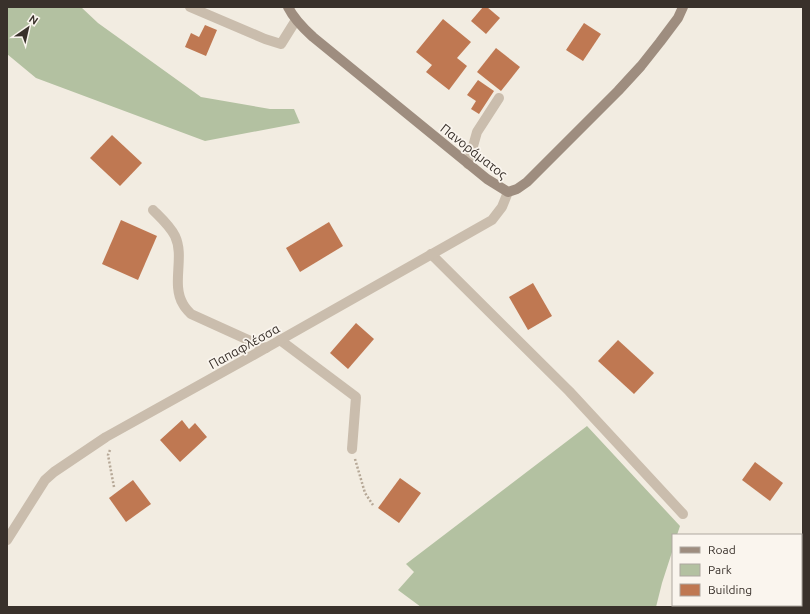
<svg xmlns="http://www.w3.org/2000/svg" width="810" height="614" font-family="Ubuntu,sans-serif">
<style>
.green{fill:#b3c1a1}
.building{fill:#bf7852}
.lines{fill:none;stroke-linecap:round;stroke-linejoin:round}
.path{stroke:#b6a897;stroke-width:2.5;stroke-dasharray:2 2;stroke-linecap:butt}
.minor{stroke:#cabdad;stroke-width:10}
.tertiary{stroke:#cabdad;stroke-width:10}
.secondary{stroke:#9e8d7f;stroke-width:10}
.labels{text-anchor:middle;stroke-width:3.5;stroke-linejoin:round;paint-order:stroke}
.street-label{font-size:13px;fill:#39312b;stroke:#faf5ee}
</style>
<rect width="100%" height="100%" fill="#f2ece1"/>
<g class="green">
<polygon points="7,7 81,7 98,23 201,97 270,109 294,109 300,123 205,141 36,78 7,54"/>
<polygon points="587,426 680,526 677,535 673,535 673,549 662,583 656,607 421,607 398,590 414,572 406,564"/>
</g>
<g class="building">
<polygon points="483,7 487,7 500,18 486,34 471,21"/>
<polygon points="443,19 471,42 457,58 467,66 449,90 426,72 432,65 416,52"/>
<polygon points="584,23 601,34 583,61 566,50"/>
<polygon points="205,25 217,30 206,56 185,47 191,33 199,37"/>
<polygon points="496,48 520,67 501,91 477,72"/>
<polygon points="478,80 494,91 479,114 471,109 476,101 467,95"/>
<polygon points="112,135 142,163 120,186 90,158"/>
<polygon points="121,220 157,236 138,280 102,264"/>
<polygon points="329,222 343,246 300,272 286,248"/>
<polygon points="533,283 552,316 528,330 509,297"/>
<polygon points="356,323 374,339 348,369 330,353"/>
<polygon points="618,340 654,373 634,394 598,361"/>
<polygon points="182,420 189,429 195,423 207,437 180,462 160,440"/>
<polygon points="755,462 783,483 770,501 742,480"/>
<polygon points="400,478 421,493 399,523 378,508"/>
<polygon points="133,480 151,504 126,522 109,498"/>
</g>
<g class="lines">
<g class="path">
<polyline points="110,450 108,455 114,487"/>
<polyline points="355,459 365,493 373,505"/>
</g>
<g class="minor">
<polyline points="190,7 265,39 281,44 296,20"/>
<polyline points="468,164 477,132 499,98"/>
<path d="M153 210C161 218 170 226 175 236 185 257 171 284 183 304 185 308 188 311 191 314L266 348"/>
<polyline points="431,254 569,391 683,514"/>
<polyline points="280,340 356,397 352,449"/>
</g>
<polyline class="tertiary" points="7,540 45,480 54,472 106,437 266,348 492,220 502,207 508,192"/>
<path class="secondary" d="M288 7C294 19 303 28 313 37L487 179 508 192 517 189 527 182 618 91 641 66 660 42 678 18 683 7"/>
</g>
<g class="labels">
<g class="street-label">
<text transform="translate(474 151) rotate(38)" y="5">Πανοράματος</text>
<text transform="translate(244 346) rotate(-29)" y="5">Παπαφλέσσα</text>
</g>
</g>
<rect width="810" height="614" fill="none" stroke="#39312b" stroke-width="16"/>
<rect x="672" y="534" width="130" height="72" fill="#faf5ee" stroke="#ada7a0"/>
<rect x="680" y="547" width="20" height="6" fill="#9e8d7f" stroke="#ada7a0"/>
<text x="708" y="554" font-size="12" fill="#39312b">Road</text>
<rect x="680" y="564" width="20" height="12" fill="#b3c1a1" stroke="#ada7a0"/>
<text x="708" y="574" font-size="12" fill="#39312b">Park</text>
<rect x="680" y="584" width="20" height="12" fill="#bf7852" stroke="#ada7a0"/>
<text x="708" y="594" font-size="12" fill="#39312b">Building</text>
<g transform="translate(28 28) rotate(34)" stroke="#faf5ee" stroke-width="3" paint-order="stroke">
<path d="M0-3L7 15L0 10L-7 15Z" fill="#39312b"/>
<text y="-6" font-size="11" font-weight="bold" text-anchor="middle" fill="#39312b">N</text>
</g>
</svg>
